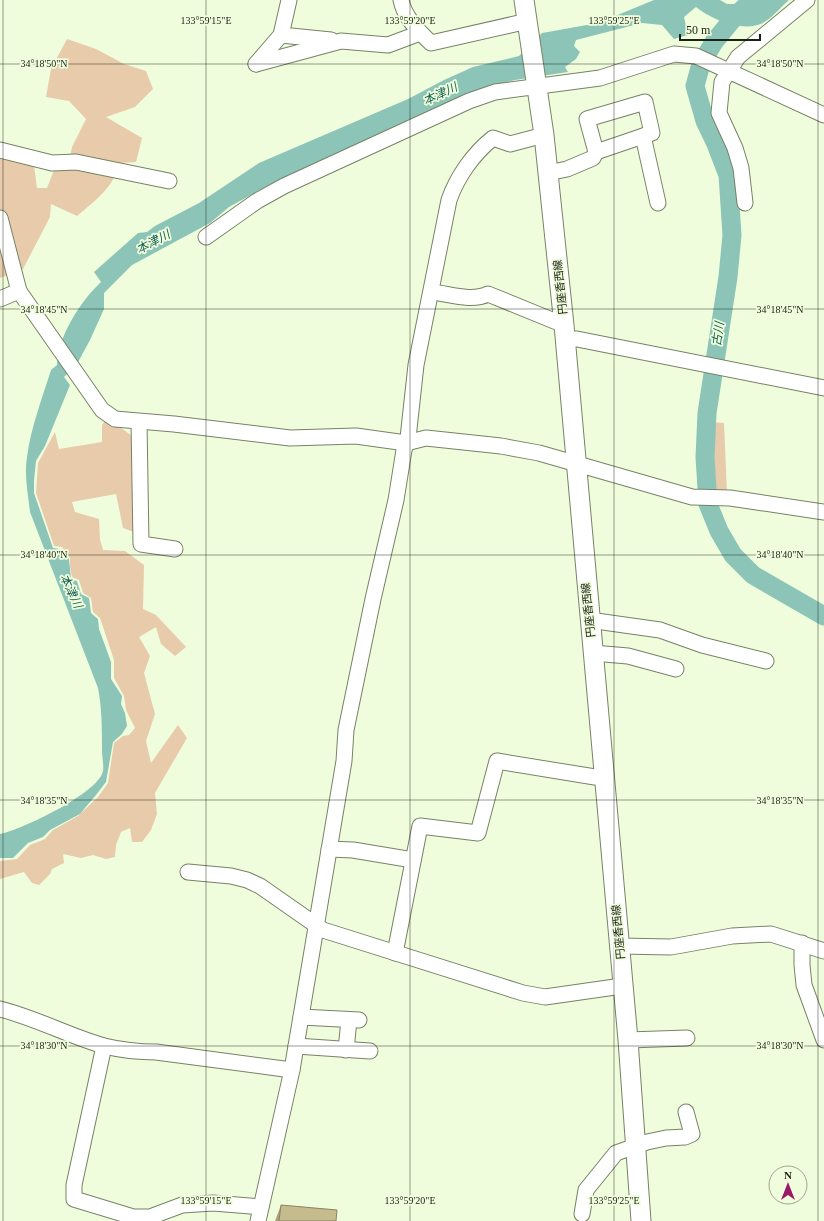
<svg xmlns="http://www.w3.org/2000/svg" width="824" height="1221" font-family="'Times New Roman','Noto Sans JP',serif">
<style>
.green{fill:#e7cbab}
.water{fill:#8cc5b8}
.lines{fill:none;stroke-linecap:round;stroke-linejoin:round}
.river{stroke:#8cc5b8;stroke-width:19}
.minor-casing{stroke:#778266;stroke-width:17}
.major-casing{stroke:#778266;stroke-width:21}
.minor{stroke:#fff;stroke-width:15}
.major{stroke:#fff;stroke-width:19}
.wall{fill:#a9a179}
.building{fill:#c5bb8d;stroke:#8a8363}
.ticks{fill:none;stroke:#1d2116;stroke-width:1;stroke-opacity:0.45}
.labels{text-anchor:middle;stroke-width:3.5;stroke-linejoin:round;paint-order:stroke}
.street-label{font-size:11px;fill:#1d2116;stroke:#f0fddd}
.water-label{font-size:12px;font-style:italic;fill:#176255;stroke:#f0fddd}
.ticks-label{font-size:10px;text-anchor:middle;fill:#1d2116;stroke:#f0fddd;stroke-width:3.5;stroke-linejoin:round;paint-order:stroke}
</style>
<rect width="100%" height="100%" fill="#f0fddd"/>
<g class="green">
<path d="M67 39 96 49 124 64 146 71 153 89 135 107 106 117 142 138 136 162 120 163C113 188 96 200 77 216L51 204 50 217 23 269 0 278V154L34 165 37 188H47L54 170 68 168 72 147 86 119 69 101 46 97 51 69Z"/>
<polygon points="107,418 135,438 134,532 123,528 116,494 72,502 75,512 99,519 100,539 103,550 125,551 144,565 143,609 156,615 186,647 175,656 161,644 156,627 139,637 150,656 144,673 155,714 146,741 151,763 178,725 187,738 155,793 157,814 151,830 142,842 132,842 130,828 121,832 116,845 115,857 106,859 93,855 81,858 63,854 64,863 52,869 50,874 39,885 32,883 24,872 0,879 0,861 17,859 30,845 45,839 53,830 78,816 98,797 108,783 114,743 123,736 129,735 135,728 126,710 124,696 114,678 114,660 100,618 93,612 91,598 83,593 79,580 72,577 70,567 70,558 62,547 54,546 36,493 38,463 55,432 59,449 102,442 102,425"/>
<polygon points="711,422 724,423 727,493 711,493 710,433"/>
</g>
<path class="water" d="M654 0H720L727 4H737L741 0H789C781 7 772 18 763 23 743 33 711 19 696 7L684 17 688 35 674 39 662 25 642 23 576 40 574 46 580 52 576 59 565 67 568 72 515 80 477 90 417 116 260 190 229 207 210 223 132 265 104 293V309L90 340 77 364 64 377 70 385 45 446 36 461 34 481V493L53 548 60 549 69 559 71 579 77 581 81 594 89 598 91 613 98 619 99 629 111 662V679L122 696 121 704 125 713 127 726 122 734 113 742 106 782 96 795 80 814 50 830 43 837 28 843 13 858H0V834C21 830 99 793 103 771 104 765 102 757 102 750 102 729 102 709 98 688L30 512C28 494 24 475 27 457 31 427 42 399 51 370L57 365C58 336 80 302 101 282L94 272 138 233 147 232 155 226 199 203 259 163 408 99 444 80 473 67 519 56 542 33 598 23Z"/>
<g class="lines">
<polyline class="river" points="753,0 736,15 714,42 701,64 695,86 705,121 716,144 728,175 732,235 728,277 707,413 705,457 708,504 719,531 733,555 753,575 824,616"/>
<g class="minor-casing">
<g id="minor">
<polyline points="289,0 281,35 331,40"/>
<path d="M401 0C404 17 419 32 431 43L528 21"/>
<polyline points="256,64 341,41 388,45 420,33"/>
<polyline points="256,64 281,35"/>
<polygon points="645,102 652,133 596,152 587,119"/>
<polyline points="643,136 658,203"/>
<polyline points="0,150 52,163 76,162 169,181"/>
<polyline points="548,173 567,169 593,158 596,152"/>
<polyline points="745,203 741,168 735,148 719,113 722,82 738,57 807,0"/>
<polyline points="0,218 19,291"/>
<polyline points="206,237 257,201 284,186 469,101 495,92 600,78 674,54 696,56 824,115"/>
<path d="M432 292C450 294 471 302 488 294L564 325"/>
<polyline points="0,299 19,291 102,410 115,419 174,424 290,438 356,436 406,443 426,438 501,446 539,453 692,497 730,498 824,512"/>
<polyline points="565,339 577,339 824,388"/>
<polyline points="139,422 141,544 175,549"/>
<polyline points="589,620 660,630 702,645 766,661"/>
<polyline points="593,653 628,656 676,669"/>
<polyline points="329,849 353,850 413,860"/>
<polyline points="188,872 231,876 247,880 260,886 323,930 523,993 545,997 622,986"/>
<polyline points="802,943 802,965 804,985 824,1040"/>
<polyline points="619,946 671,947 732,936 771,934 824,951"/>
<polyline points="395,953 420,826 478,833 497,761 595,777 603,777"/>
<path d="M0 1009C36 1018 69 1036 104 1046 121 1050 139 1052 156 1052L292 1070"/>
<polyline points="301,1017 359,1020"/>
<polyline points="628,1040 687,1038"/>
<polyline points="104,1046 74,1185 74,1199 133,1217 150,1217 182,1205 213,1203 261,1207"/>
<polyline points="296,1046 370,1051"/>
<polyline points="346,1050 349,1020"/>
<polyline points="582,1214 586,1190 616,1153 647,1142 666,1138 685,1137 692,1134 686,1112"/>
<path d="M258 1221 292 1070 344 761 346 730 373 599 396 500 404 450 408 438 416 365 449 200C457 177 473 154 493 138L510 144 544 135"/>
</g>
</g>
<g class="major-casing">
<polyline id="major" points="524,0 544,135 564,325 628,1040 641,1221"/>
</g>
<use href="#minor" class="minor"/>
<use href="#major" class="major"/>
</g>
<polygon class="wall" points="281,1205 336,1221 275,1221"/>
<polygon class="building" points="281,1205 337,1210 336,1221 279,1221"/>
<path class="ticks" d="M3 0V1221M206 0V1221M410 0V1221M614 0V1221M818 0V1221M0 64H824M0 309H824M0 555H824M0 800H824M0 1046H824"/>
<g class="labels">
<g class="street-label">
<text transform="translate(560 287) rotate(-96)" y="4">円座香西線</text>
<text transform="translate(588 610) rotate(-96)" y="4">円座香西線</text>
<text transform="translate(618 932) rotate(-95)" y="4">円座香西線</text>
</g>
<g class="water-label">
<text transform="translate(440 94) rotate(-25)" y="4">本津川</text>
<text transform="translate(153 242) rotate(-28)" y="4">本津川</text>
<text transform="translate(718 334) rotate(-82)" y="4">古川</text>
<text transform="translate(71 591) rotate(65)" y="4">本津川</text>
</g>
</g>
<g class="ticks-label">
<text x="206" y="24">133°59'15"E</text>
<text x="410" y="24">133°59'20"E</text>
<text x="614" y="24">133°59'25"E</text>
<text x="44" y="67">34°18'50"N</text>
<text x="780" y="67">34°18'50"N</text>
<text x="44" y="313">34°18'45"N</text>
<text x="780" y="313">34°18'45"N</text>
<text x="44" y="558">34°18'40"N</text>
<text x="780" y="558">34°18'40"N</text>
<text x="44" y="804">34°18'35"N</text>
<text x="780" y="804">34°18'35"N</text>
<text x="44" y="1049">34°18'30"N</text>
<text x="780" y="1049">34°18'30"N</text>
<text x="206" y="1204">133°59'15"E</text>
<text x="410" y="1204">133°59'20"E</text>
<text x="614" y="1204">133°59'25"E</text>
</g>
<g transform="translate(788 1185)"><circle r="19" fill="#f0fddd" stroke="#9ca58d"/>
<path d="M0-3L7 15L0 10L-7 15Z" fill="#9c186a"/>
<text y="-6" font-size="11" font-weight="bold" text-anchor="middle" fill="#1d2116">N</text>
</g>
<path d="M680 34v6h80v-6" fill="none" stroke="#1d2116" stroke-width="2"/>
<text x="686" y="34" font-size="12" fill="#1d2116" stroke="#f0fddd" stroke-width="3" paint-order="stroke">50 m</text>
</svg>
